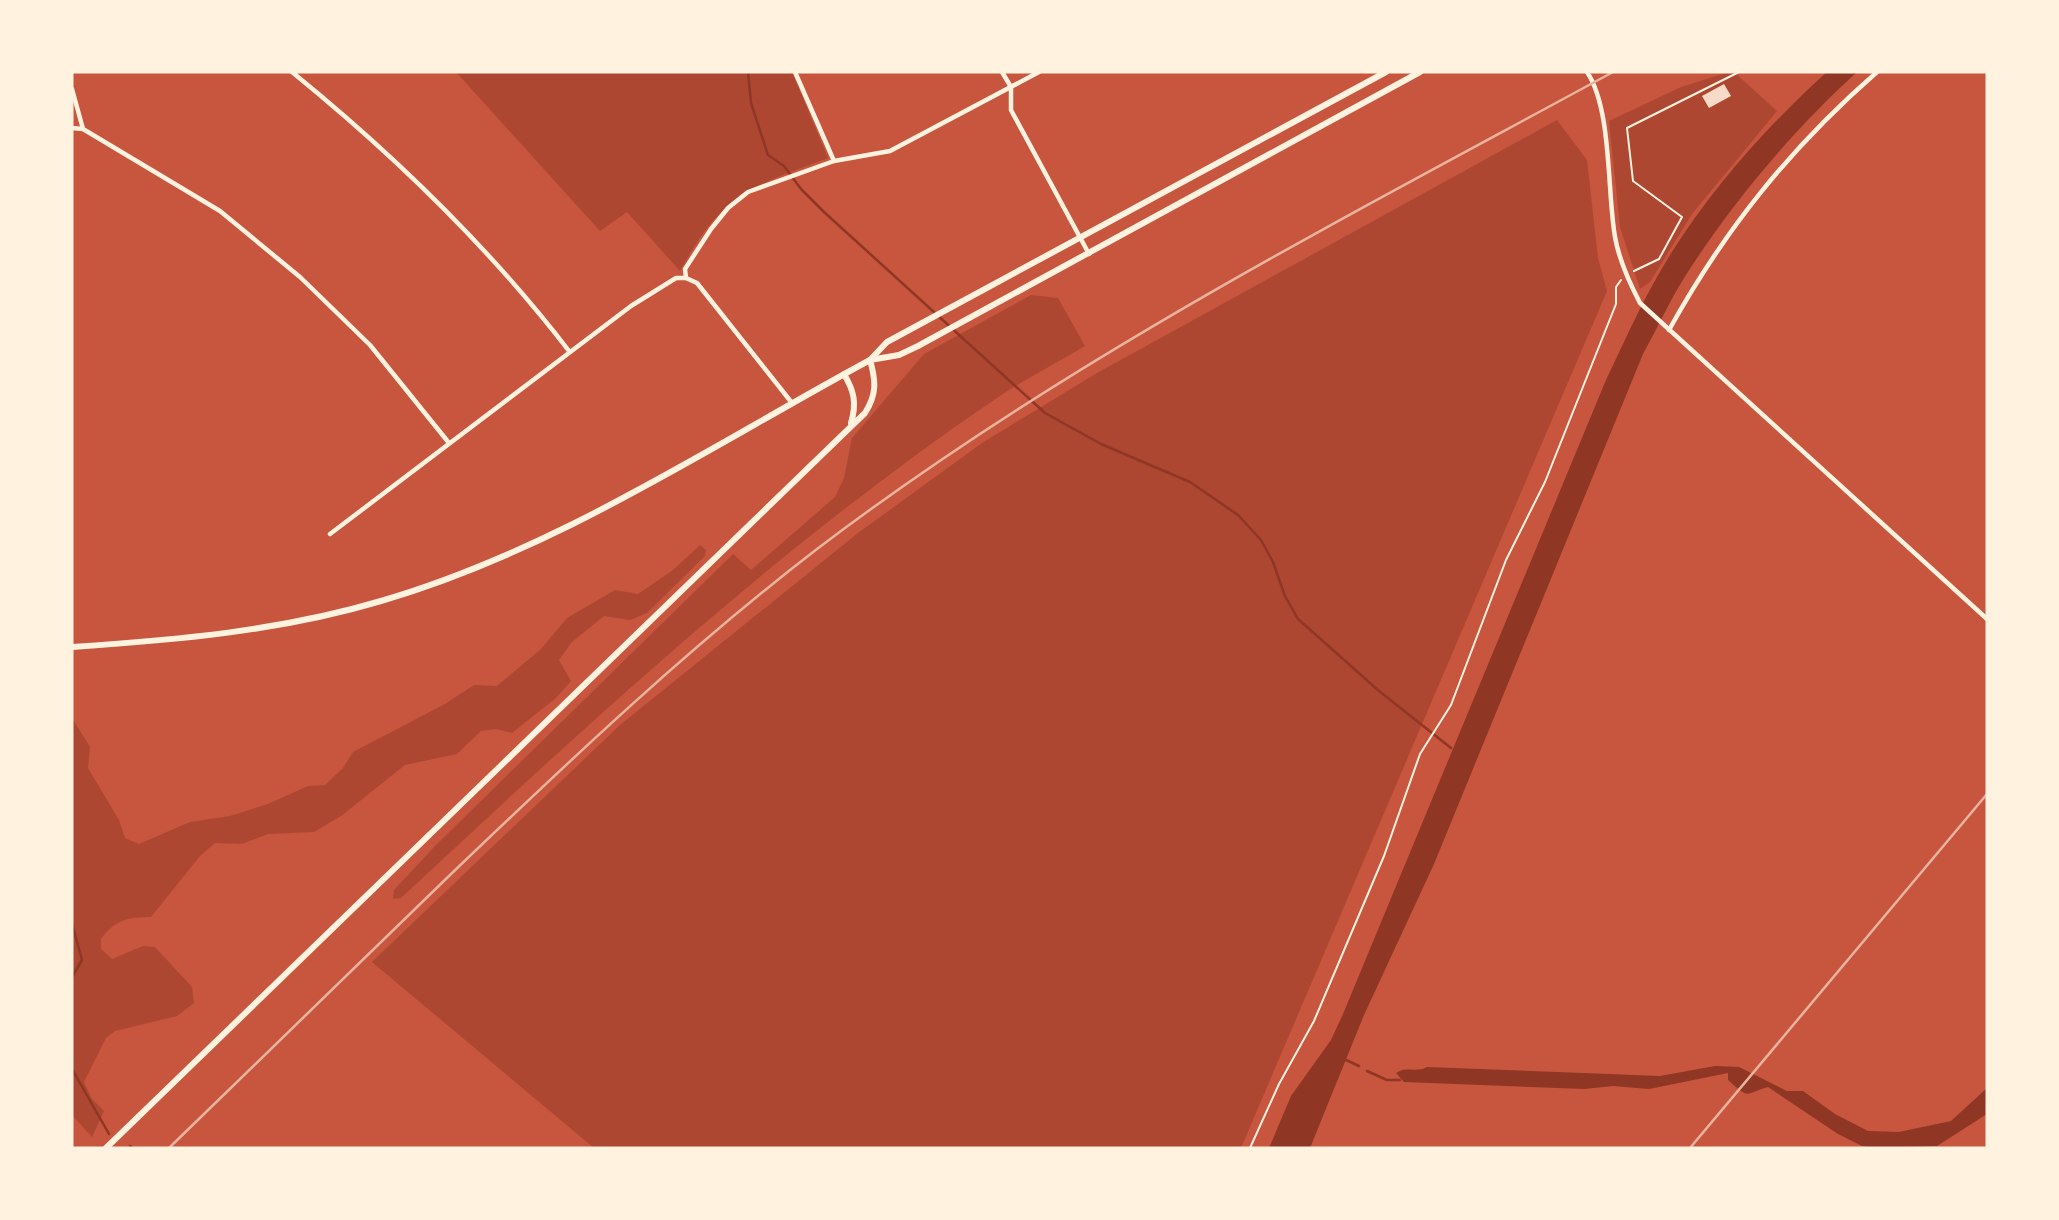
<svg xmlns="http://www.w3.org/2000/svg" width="2059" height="1220" font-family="'PT Sans Narrow',sans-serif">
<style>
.green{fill:#ae4732}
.water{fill:#8f3625}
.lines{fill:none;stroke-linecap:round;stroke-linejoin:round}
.stream{stroke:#8f3625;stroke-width:2.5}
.building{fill:#f7dbc8}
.path{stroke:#fff3e0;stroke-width:2}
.minor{stroke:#fff3e0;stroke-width:4.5}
.secondary{stroke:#fff3e0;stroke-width:6}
.primary{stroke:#fff3e0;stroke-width:6}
.rail{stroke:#e9b49f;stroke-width:2.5}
</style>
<rect width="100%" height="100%" fill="#c8553d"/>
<g class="green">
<path d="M456 72H792L828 158C748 188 723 193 680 271L627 212 600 231Z"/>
<polygon points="1729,72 1734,72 1777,111 1692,214 1650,282 1640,289 1620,227 1609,121 1681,87"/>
<polygon points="1557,120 1587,160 1598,258 1607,291 1241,1148 594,1148 372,962 620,725 858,533 982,443 1097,373"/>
<path d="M1031 295 1058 298 1085 346C1055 364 1023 380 994 400 779 546 590 722 401 898L393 899 394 890 435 846 733 554 751 570 835 497 844 478 852 438 924 354Z"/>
<path d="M700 545 706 550 705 556 647 613 630 620 604 616 572 642 559 660 571 681 556 698 512 733 496 729 481 731 457 754 405 765 341 816 314 832 268 834 242 844 215 843 200 856 151 917C127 917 115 920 101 939V949L112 959 143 946 155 947 192 987 194 1003 177 1016 115 1031 106 1038 84 1082 92 1099 104 1111 92 1137 72 1115V718L90 747 88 768 119 820 125 838 139 844 190 822 230 816 268 804 308 786 325 785 343 768 353 752 445 704 474 685 497 686 541 649 567 618 615 590 638 594 673 570Z"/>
</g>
<g class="water">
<path d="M1827 72H1857C1792 131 1731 204 1684 278 1669 302 1657 329 1643 354L1434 864 1364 1015 1310 1148H1269L1291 1096 1331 1040 1343 1014 1606 380C1626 338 1645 295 1670 255 1712 188 1768 125 1827 72Z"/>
<path d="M1715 1066 1739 1067 1787 1091H1803L1835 1114 1868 1131 1899 1132 1951 1121 1987 1088V1114L1937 1146 1875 1148 1862 1146 1838 1134 1768 1087C1745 1093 1751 1101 1728 1080V1073L1649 1089 1613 1086 1584 1089 1404 1082 1396 1073C1406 1066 1416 1073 1427 1067L1660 1076Z"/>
</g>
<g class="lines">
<g class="stream">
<polyline points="748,72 751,103 768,155 784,166 801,189 824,212 1045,413 1101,444 1190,482 1238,515 1261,540 1273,562 1285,596 1298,619 1379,691 1451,748"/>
<polyline points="72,923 82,960 72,977"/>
<polyline points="1346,1060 1359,1066"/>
<polyline points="72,1069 109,1134"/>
<polyline points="1367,1071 1387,1080 1400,1080"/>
<polyline points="130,1146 132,1148"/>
</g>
</g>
<polygon class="building" points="1724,84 1731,96 1709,108 1702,96"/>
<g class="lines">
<g class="path">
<polyline points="1634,271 1659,259 1682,217 1633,181 1627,128 1739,72"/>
<polyline points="1250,1148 1279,1084 1314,1021 1384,856 1420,754 1451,705 1506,560 1545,482 1616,304 1616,287 1621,280"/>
</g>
<g class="minor">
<path d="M292 72C394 155 489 247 569 351"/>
<polyline points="795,72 834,161"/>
<polyline points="1002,72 1011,87 1011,110 1089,254"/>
<path d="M1587 72C1612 109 1607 192 1615 237 1619 260 1629 282 1640 303L1987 619"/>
<polyline points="72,89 83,129"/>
<polyline points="72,128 83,129 220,211 300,277 370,345 449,443"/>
<polyline points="686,278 685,269 711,229 728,208 748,192 834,161 890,151 1039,72"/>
<path d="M1669 330C1725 229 1790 148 1877 72"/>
<polyline points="330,534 631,306 676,278 686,278 697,283 792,403"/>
</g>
<g class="secondary">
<path d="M844 374C854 391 857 403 851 423"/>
<path d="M106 1148 865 413C877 394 876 381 870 360"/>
</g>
<g class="primary">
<polyline points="870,360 899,355 918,346 1420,72"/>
<path d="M72 647C177 640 280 631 381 601 556 550 711 446 870 360L887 342 1386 72"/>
</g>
<g class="rail">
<path d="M169 1148C262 1057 356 966 450 875 568 762 687 649 817 549 1064 361 1341 220 1613 72"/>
<polyline points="1690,1148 1987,794"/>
</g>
</g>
<rect width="2059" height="1220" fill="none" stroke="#fff3e0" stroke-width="147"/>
</svg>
